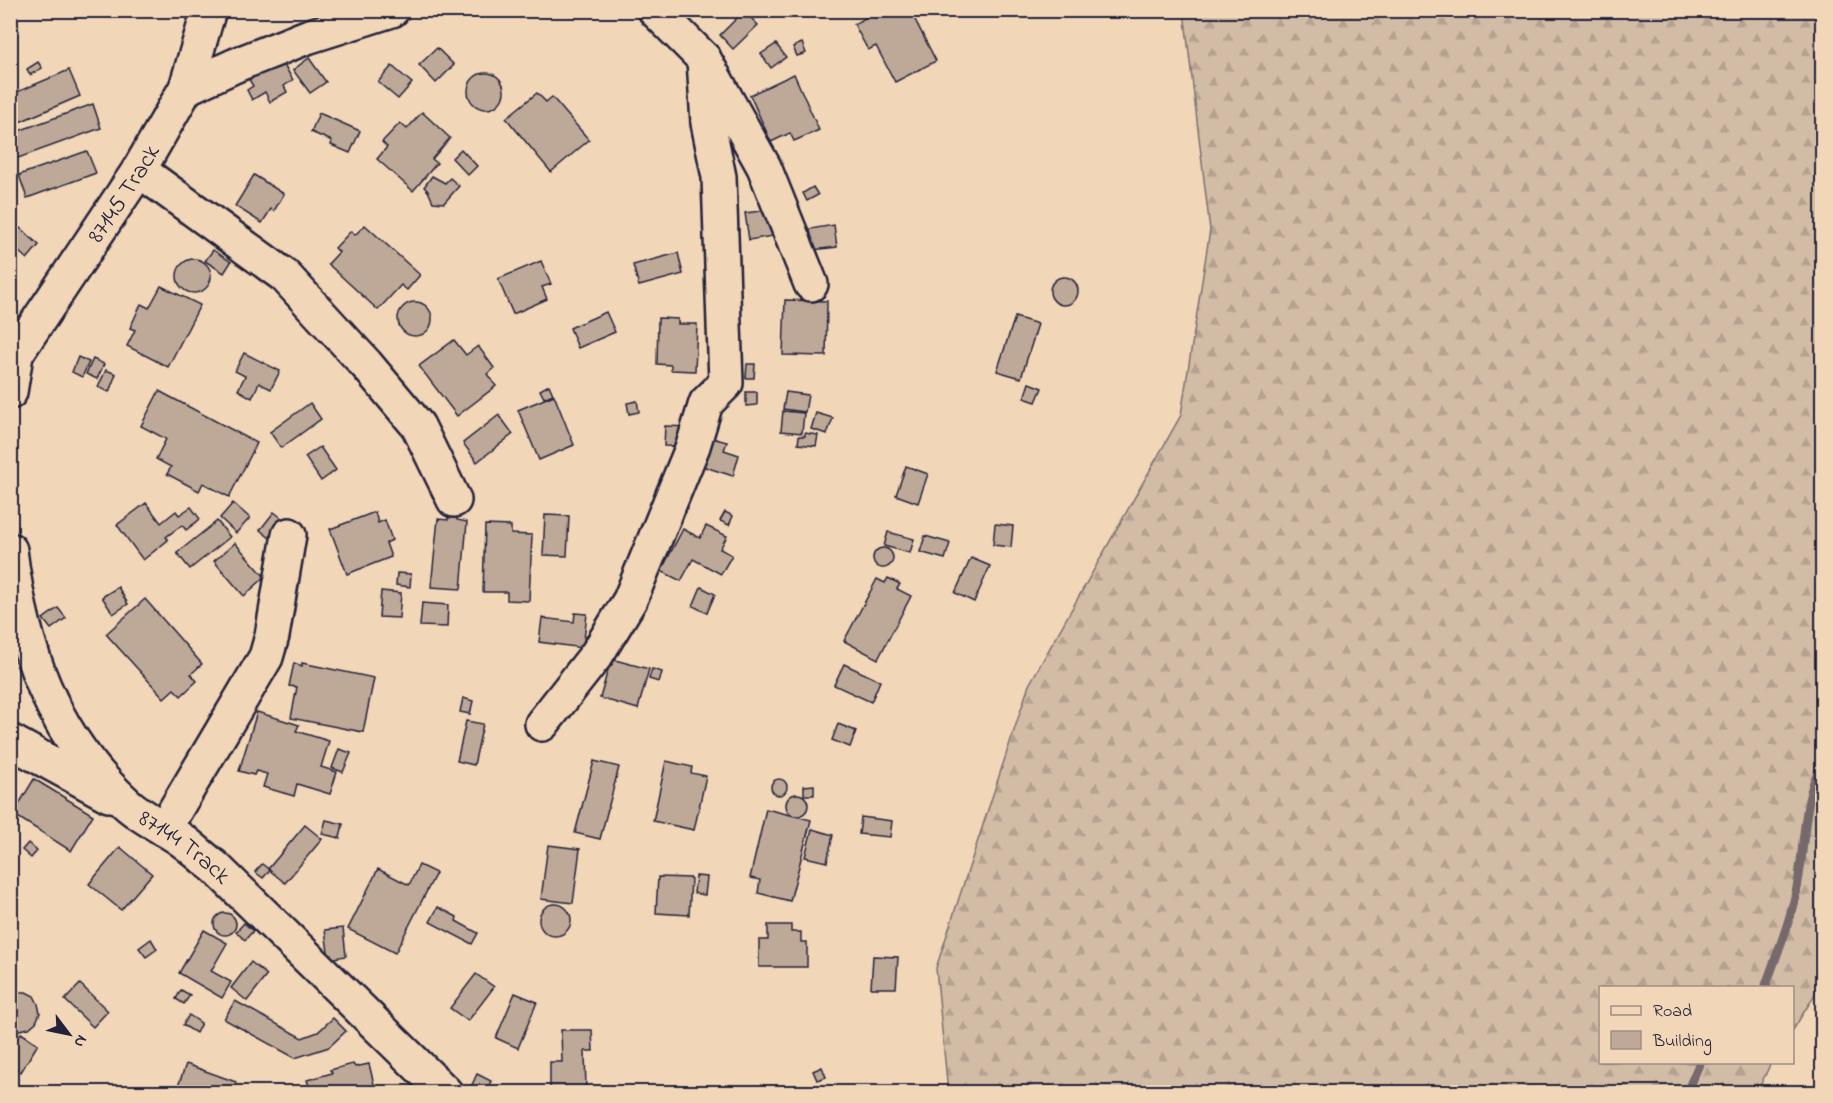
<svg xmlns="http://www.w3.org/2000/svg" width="1833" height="1103" font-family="'Indie Flower',sans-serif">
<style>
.forest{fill:url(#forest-firs);stroke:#7a6f70;stroke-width:1.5}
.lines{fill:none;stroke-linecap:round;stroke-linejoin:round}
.stream{stroke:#74696c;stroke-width:9}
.building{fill:#bea999;stroke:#22223b;stroke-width:1.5}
.street-casing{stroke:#22223b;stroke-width:38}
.street{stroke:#f1d6b8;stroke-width:33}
.labels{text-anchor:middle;stroke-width:6;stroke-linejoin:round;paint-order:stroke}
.street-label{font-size:24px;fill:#22223b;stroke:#f1d6b8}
</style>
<defs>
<pattern id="forest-firs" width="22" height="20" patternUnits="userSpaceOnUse" patternTransform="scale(1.5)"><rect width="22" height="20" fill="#d3bca6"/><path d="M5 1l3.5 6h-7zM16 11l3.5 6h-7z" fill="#b5a190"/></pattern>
</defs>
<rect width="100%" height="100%" fill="#f1d6b8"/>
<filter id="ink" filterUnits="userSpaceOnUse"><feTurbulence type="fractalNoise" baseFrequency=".0167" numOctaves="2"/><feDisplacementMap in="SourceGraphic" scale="12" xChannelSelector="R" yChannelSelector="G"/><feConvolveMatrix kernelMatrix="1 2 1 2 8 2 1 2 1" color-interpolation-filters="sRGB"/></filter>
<g filter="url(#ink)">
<polygon class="forest" points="1184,11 1822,11 1822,983 1793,1030 1792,988 1600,988 1600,1062 1771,1063 1757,1092 948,1092 936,968 1029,685 1181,415 1210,230"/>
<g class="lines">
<g class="stream">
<path d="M1765 988C1777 953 1792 918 1798 882 1804 851 1804 790 1822 766"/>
<polyline points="1687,1092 1700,1062"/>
</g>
</g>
<g class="building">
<polygon points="890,10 910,10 936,61 895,82 876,46 868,50 854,24 874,13 876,18"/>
<polygon points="744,11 758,25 733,49 720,35"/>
<polygon points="802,43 806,53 797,56 793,47"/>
<polygon points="776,44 786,57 771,68 761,54"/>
<polygon points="437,48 454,65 436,83 419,65"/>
<polygon points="309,58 326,82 310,93 293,70"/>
<polygon points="281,60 293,80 284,86 287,92 270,102 265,92 252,100 247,90 253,86 245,73"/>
<polygon points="38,62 42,68 30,75 27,69"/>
<polygon points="392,66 412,83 398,99 378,82"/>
<polygon points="69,70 80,96 10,126 10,95"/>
<circle cx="486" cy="91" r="18"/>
<polygon points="794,74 819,130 794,141 790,133 771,142 750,95"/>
<polygon points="537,93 546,102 552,97 589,140 551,172 506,118"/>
<polygon points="93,104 101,128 10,161 10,134"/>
<polygon points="422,112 450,138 432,159 437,163 413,191 377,159 387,147 382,142 400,123 407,129"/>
<polygon points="319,113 360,131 350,153 331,145 332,141 311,132"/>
<polygon points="461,149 477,166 468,175 452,158"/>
<polygon points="87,151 96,173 27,198 19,175"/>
<polygon points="254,175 284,194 274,211 271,209 262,223 235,206"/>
<polygon points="432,176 445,183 450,178 459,186 444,203 433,202 428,191 424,187"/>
<polygon points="813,187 818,195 807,201 803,193"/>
<polygon points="770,210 773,236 749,240 745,213"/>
<polygon points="365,225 420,275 407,290 401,285 378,310 328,264 339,252 335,248 351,231 355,235"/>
<polygon points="834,225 837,247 813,250 810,229"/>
<polygon points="20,228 39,245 27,259 10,244 10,239"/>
<polygon points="213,250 231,262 224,273 205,261"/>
<polygon points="678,253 683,274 639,286 633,265"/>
<circle cx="194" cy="276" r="17"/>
<polygon points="541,261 551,284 542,287 547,299 513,314 498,279"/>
<circle cx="1064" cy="291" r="14"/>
<polygon points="161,286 200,305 168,367 127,346 135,330 130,328 141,304 149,308"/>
<polygon points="785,300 827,301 826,356 783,355"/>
<circle cx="415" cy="319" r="17"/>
<polygon points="606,312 615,332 578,348 570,328"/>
<polygon points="1015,317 1038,324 1021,378 997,371"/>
<polygon points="658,318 678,319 678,324 697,324 695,371 671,370 671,365 657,364"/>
<polygon points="454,340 466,355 478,346 494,368 487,374 496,386 457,416 419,366"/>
<polygon points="244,353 280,371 271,389 259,383 252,398 238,390 245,376 235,371"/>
<polygon points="78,357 89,362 82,377 72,372"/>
<polygon points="93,359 104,364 97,379 86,374"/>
<polygon points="747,364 755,364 754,378 746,378"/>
<polygon points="106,370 116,374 109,392 98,387"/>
<polygon points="1029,383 1042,388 1036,402 1024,398"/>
<polygon points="549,385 553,394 544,398 540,390"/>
<polygon points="159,391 257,443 229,497 203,483 199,491 167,474 171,467 156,459 166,439 141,426"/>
<polygon points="746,392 757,392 757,405 746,406"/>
<polygon points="786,392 808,395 805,412 783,409"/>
<polygon points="554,395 574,445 539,460 518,410"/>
<polygon points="637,401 639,412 629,414 627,403"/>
<polygon points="310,403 321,419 281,448 270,432"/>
<polygon points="783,411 804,413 802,433 781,431"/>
<polygon points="816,413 833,418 827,434 811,429"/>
<polygon points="499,415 513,434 477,462 463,443"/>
<polygon points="665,426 688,427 687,447 664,446"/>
<polygon points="805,433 818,435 816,446 798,444 799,436 805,436"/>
<polygon points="708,437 727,442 724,450 739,455 733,476 699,465"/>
<polygon points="320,447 336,470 321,481 305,457"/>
<polygon points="906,466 928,474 918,503 896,495"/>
<polygon points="146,503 161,523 176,511 179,515 191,507 200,519 186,530 182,525 166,537 168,540 143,560 117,525"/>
<polygon points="233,503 250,518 236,533 220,518"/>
<polygon points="274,512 292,526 277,544 260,530"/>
<polygon points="375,512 378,523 385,520 392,540 386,543 391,557 347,574 330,529"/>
<polygon points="448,512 458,513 457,520 467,522 461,589 431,587 438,519 448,520"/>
<polygon points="725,512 733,516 729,525 720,521"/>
<polygon points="545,515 569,516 567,556 543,555"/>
<polygon points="217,521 230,537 190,569 177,553"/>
<polygon points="995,524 1013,526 1011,547 993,545"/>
<polygon points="485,525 511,526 511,534 532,535 529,601 507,600 507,592 483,592"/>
<polygon points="706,526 727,536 720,549 732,555 721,574 693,559 681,581 661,571 683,529 700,538"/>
<polygon points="888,532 914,539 910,553 884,546"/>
<polygon points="925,536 950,543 945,559 920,552"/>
<polygon points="235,543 265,577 244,596 214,561"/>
<circle cx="883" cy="558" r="10"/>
<polygon points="971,558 990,566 974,602 955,593"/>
<polygon points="397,573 411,574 410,587 396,585"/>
<polygon points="888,578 900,584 897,589 911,596 878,659 844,641 877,579 885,583"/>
<polygon points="118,587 128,604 113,614 102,597"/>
<polygon points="701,587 715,594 707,613 693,606"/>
<polygon points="381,591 401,593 399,618 379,617"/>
<polygon points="145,599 202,664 191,674 197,681 181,696 174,689 164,698 106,634"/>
<polygon points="422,603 448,605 447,627 420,626"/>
<polygon points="58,608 66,618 51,629 43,619"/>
<polygon points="575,613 587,614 583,648 539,642 542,618 574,622"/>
<polygon points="611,659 649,669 638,709 600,698"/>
<polygon points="294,663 302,666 302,663 374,678 363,732 291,718 297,687 289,686"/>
<polygon points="844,664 880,681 871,702 834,685"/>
<polygon points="652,669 662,672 659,682 649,679"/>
<polygon points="463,698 473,701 470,714 460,712"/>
<polygon points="257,712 299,725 296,731 329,741 321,767 337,772 330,794 297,784 294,796 263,787 267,774 256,771 254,775 239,771"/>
<polygon points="466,721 483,724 474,765 457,761"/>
<polygon points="838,724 856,731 850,747 832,740"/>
<polygon points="339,749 351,753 343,772 332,768"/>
<polygon points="594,761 619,767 600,839 575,833"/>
<polygon points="666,761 692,767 691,773 706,776 694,830 653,821"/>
<polygon points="34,779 93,815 71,851 13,814"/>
<circle cx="779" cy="787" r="8"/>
<polygon points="814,785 814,795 804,795 804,786"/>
<circle cx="797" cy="805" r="11"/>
<polygon points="766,809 811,820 790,901 758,893 760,880 750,878"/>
<polygon points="861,817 892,821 890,837 859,834"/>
<polygon points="326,820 343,824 340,838 322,834"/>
<polygon points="305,825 322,839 285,883 268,869"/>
<polygon points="812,829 833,835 827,862 805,857"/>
<polygon points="28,843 37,851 31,858 22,850"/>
<polygon points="548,845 580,849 573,903 541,899"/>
<polygon points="120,847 152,874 121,910 89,884"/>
<polygon points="262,864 270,870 263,878 255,872"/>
<polygon points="419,865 436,873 395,953 348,929 378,869 409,885"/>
<polygon points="696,876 707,877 705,895 694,893"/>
<polygon points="658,877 691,878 689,915 656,913"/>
<circle cx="555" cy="920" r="16"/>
<polygon points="438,907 457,917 456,921 478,933 472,944 430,922"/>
<circle cx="225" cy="924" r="11"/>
<polygon points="244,923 253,931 245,940 236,932"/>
<polygon points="768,925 791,925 791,932 801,932 801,942 807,942 807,967 759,967 759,940 768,940"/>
<polygon points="343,928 346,956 329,959 325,930"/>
<polygon points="204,930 227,943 211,971 231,982 222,998 179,973"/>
<polygon points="151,939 157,949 146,957 139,948"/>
<polygon points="873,956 898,957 896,988 871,988"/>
<polygon points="251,962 267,975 247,1001 231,988"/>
<polygon points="476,974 494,987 468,1021 450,1008"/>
<polygon points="80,984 108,1011 93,1027 65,1000"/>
<polygon points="181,990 190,995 184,1004 176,999"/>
<polygon points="16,992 26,992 34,996 38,1004 40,1013 36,1022 29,1028 20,1030 10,1027 10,995"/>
<polygon points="515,993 537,1002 518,1048 496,1038"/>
<polygon points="235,1001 302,1038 318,1032 333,1018 346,1031 329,1047 295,1058 224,1019"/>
<polygon points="189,1015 201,1023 196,1033 183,1025"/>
<polygon points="561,1030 592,1030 593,1051 585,1051 586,1092 550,1092 550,1062 562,1062"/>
<polygon points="21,1033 38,1044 21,1072 10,1066 10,1049"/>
<polygon points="186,1064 236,1082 233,1092 176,1092"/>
<polygon points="353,1064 355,1067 369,1064 376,1092 311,1092 307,1080 332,1073 330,1070"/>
<polygon points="822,1067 826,1077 817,1080 813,1071"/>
<polygon points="477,1074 491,1081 486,1092 478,1092 470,1089"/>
</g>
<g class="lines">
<g class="street-casing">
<g id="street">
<polyline points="655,10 704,59 764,167 811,284"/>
<polyline points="186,88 236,65 307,37 392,10"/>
<polyline points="139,170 285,276 366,364 418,426 454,500"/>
<path id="s1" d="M10 363 139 170 186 88 209 10"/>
<polyline points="10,392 16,355"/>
<path id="s2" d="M10 550C22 647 51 734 126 803 142 818 165 828 183 841 194 849 204 859 215 867L445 1092"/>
<polyline points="542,724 597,654 630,600 693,446 706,403 726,383 719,177 708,123 704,59"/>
<polyline points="10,741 109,795"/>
<polyline points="164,829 266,657 272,636 289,535"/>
</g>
</g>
<use href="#street" class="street"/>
</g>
</g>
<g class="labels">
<g class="street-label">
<text dy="8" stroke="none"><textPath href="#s1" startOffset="204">87145 Track</textPath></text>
<text dy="8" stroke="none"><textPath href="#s2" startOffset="358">87144 Track</textPath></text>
</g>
</g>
<rect width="1833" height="1103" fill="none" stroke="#f1d6b8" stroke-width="36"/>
<rect x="18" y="18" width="1797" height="1067" fill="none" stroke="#22223b" stroke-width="2" filter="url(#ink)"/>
<rect x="1599" y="986" width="195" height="78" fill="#f1d6b8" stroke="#9e8e86" stroke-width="1.5"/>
<rect x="1611" y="1006" width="30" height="9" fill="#f1d6b8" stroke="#9e8e86" stroke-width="1.5"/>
<text x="1653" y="1016" font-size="18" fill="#22223b">Road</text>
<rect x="1611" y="1031" width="30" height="18" fill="#bea999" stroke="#9e8e86" stroke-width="1.5"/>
<text x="1653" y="1046" font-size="18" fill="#22223b">Building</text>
<g transform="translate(69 1034) rotate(122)" stroke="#f1d6b8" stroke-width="4.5" paint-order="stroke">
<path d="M0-4.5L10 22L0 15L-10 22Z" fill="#22223b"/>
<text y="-9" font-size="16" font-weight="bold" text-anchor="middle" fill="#22223b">N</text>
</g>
</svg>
